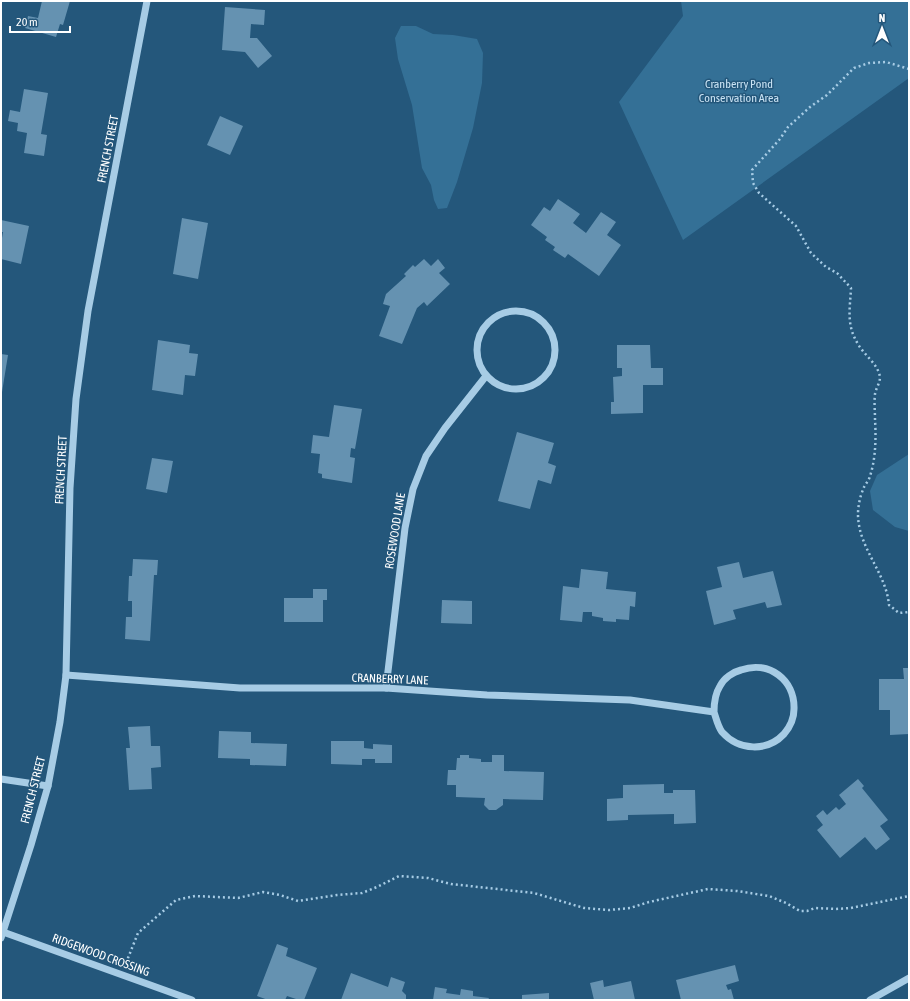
<svg xmlns="http://www.w3.org/2000/svg" width="910" height="1001" font-family="'Asap Condensed',sans-serif">
<style>
.green{fill:#347096}
.building{fill:#6592b1}
.lines{fill:none;stroke-linecap:round;stroke-linejoin:round}
.path{stroke:#a7cce5;stroke-width:2.5;stroke-dasharray:2 3;stroke-linecap:butt}
.minor{stroke:#a7cce5;stroke-width:7}
.labels{text-anchor:middle;stroke-width:3;stroke-linejoin:round;paint-order:stroke}
.park-label{font-size:12px;fill:#cae3f4;stroke:#24577b}
.street-label{font-size:12px;fill:#fff;stroke:#24577b}
</style>
<rect width="100%" height="100%" fill="#24577b"/>
<g class="green">
<polygon points="681,1 909,1 909,78 683,240 619,102 683,16"/>
<polygon points="401,26 416,26 433,34 453,35 477,39 483,53 482,83 473,128 457,182 447,208 438,209 434,200 431,185 422,168 412,105 398,59 395,38"/>
<polygon points="909,454 909,531 895,527 873,510 870,491 877,475"/>
</g>
<g class="building">
<polygon points="42,1 70,1 63,25 60,24 56,37 25,28 28,16 38,18"/>
<polygon points="225,7 265,10 264,25 251,24 250,38 257,38 272,56 258,68 245,52 222,50"/>
<polygon points="24,89 48,93 41,134 47,135 44,156 24,153 27,133 17,131 18,123 8,121 10,110 20,112"/>
<polygon points="220,116 243,126 230,155 207,145"/>
<polygon points="558,199 580,214 573,223 586,233 601,212 616,222 607,235 621,245 599,276 568,254 565,258 553,250 555,247 545,240 547,237 531,225 544,207 550,211"/>
<polygon points="182,218 208,223 198,279 173,274"/>
<polygon points="1,220 29,226 21,264 1,259 1,244 3,232 1,232"/>
<polygon points="424,259 431,266 438,259 445,268 439,273 450,284 427,306 424,302 417,308 402,344 379,336 390,306 383,304 386,294 406,276 404,274 413,265 415,267"/>
<polygon points="158,340 190,345 189,353 198,354 195,376 185,375 183,395 152,390"/>
<polygon points="617,345 650,345 651,368 663,368 663,385 643,385 643,413 611,414 611,402 614,402 613,377 622,376 622,368 617,368"/>
<polygon points="1,354 8,355 2,392 1,392"/>
<polygon points="334,405 362,409 355,449 351,448 350,457 355,458 352,483 322,478 322,474 318,473 320,454 311,453 313,435 329,437"/>
<polygon points="517,432 554,443 548,463 556,466 551,484 538,480 530,509 498,501"/>
<polygon points="152,458 173,461 167,493 146,489"/>
<polygon points="133,559 158,560 157,575 154,575 150,641 125,639 126,617 132,617 132,601 128,601 129,576 132,576"/>
<polygon points="739,562 743,578 773,571 782,605 767,608 765,602 733,610 736,619 714,625 706,591 722,587 717,567"/>
<polygon points="581,569 608,572 606,589 636,592 635,607 630,606 629,620 616,619 616,622 603,621 603,618 592,616 592,612 583,612 582,622 560,620 563,586 579,588"/>
<polygon points="313,589 327,589 327,600 323,600 323,622 284,622 284,598 313,598"/>
<polygon points="442,600 472,601 472,624 441,623"/>
<polygon points="903,668 909,668 909,734 890,735 890,710 879,710 879,679 904,679"/>
<polygon points="150,726 151,746 160,746 161,767 151,768 152,789 129,790 126,748 130,748 128,727"/>
<polygon points="219,731 251,732 251,743 287,744 286,766 250,765 250,759 218,758"/>
<polygon points="331,741 364,741 364,748 373,749 373,744 392,745 392,763 375,763 375,759 362,759 362,765 331,764"/>
<polygon points="460,755 469,755 469,758 481,759 481,762 492,762 492,755 504,755 504,771 544,772 543,800 503,799 503,805 496,810 489,810 484,805 485,798 456,797 456,785 447,785 448,770 456,770 457,758 460,758"/>
<polygon points="858,779 864,786 862,788 888,820 880,826 890,839 876,850 865,837 840,858 817,830 823,825 816,816 823,810 827,815 836,807 839,810 846,804 839,795"/>
<polygon points="664,784 664,793 673,793 673,790 695,790 696,823 674,824 674,814 628,815 628,820 607,821 607,799 623,798 623,785"/>
<polygon points="277,944 288,948 286,956 317,968 304,1000 299,1000 287,996 285,1000 268,1000 257,996"/>
<polygon points="735,965 739,981 726,985 728,990 731,989 734,1000 681,1000 676,980"/>
<polygon points="351,973 388,987 391,977 405,982 402,991 406,995 406,1000 341,1000"/>
<polygon points="603,980 604,987 631,981 635,1000 594,1000 590,983"/>
<polygon points="435,987 447,989 446,993 460,995 461,989 473,991 473,996 489,998 488,1000 433,1000"/>
<polygon points="549,993 549,1000 522,1000 522,995"/>
</g>
<g class="lines">
<g class="path">
<path d="M909 69 886 62 869 63 854 68 827 95 810 107 788 127 780 139 752 170 753 183 759 193 796 226 811 253 826 267 837 273 851 288C850 309 846 325 858 344 864 355 878 364 880 377 880 383 876 388 875 394 874 402 875 411 875 419 876 437 876 458 870 476 869 481 864 485 863 490 860 496 858 507 858 514 858 548 886 572 889 605L899 613 909 612"/>
<polyline points="126,963 138,933 176,900 195,896 238,898 263,892 280,895 298,901 337,895 362,893 377,887 399,876 428,878 451,884 534,893 584,908 609,910 630,908 649,902 708,889 737,891 769,896 786,903 800,911 807,911 815,908 836,909 851,908 909,896"/>
</g>
<g class="minor">
<circle cx="516" cy="350" r="39"/>
<path d="M66 675 240 688H386L487 695 630 700 714 712C714 703 715 694 720 686 724 678 733 672 741 670 769 660 795 680 794 709 794 718 790 727 784 734 767 752 739 751 722 732 718 727 716 718 714 712"/>
<polyline points="386,688 405,528 413,489 426,456 445,428 486,376"/>
<polyline points="1,779 48,786"/>
<polyline points="3,932 192,1000"/>
<polyline points="1,938 31,845 48,786 60,722 66,675 70,488 76,399 88,311 147,1"/>
<polyline points="870,1000 909,978"/>
</g>
</g>
<g class="labels">
<g class="park-label">
<text x="739" y="88">Cranberry Pond<tspan x="739" dy="14">Conservation Area</tspan></text>
</g>
<g class="street-label">
<text transform="translate(108 149) rotate(-79)" y="4">FRENCH STREET</text>
<text transform="translate(61 470) rotate(-87)" y="4">FRENCH STREET</text>
<text transform="translate(395 531) rotate(-81)" y="4">ROSEWOOD LANE</text>
<text transform="translate(390 679) rotate(2)" y="4">CRANBERRY LANE</text>
<text transform="translate(33 790) rotate(-76)" y="4">FRENCH STREET</text>
<text transform="translate(101 955) rotate(20)" y="4">RIDGEWOOD CROSSING</text>
</g>
</g>
<rect width="910" height="1001" fill="none" stroke="#ffffff" stroke-width="4"/>
<g transform="translate(882 28)" stroke="#24577b" stroke-width="3" paint-order="stroke">
<path d="M0-3L7 15L0 10L-7 15Z" fill="#ffffff"/>
<text y="-6" font-size="11" font-weight="bold" text-anchor="middle" fill="#ffffff">N</text>
</g>
<path d="M10 26v6h60v-6" fill="none" stroke="#ffffff" stroke-width="2"/>
<text x="16" y="26" font-size="12" fill="#ffffff" stroke="#24577b" stroke-width="3" paint-order="stroke">20 m</text>
</svg>
